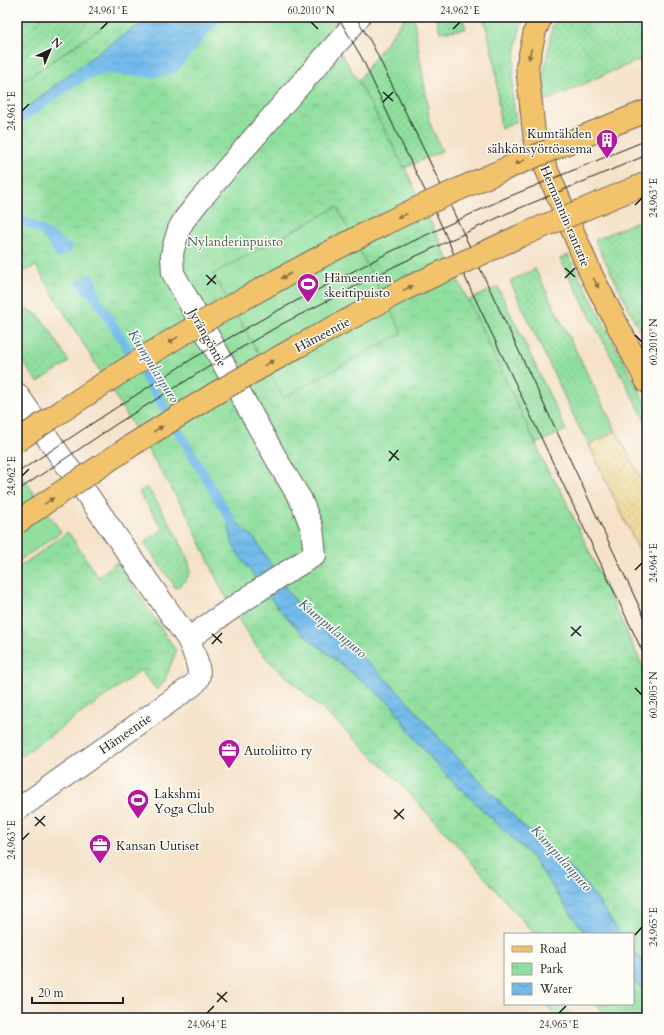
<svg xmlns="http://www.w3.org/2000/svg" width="664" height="1035" font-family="Cardo,serif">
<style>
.grass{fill:url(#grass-dots);stroke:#567e5d}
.sand{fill:url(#sand-dots);stroke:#857b5d}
.park{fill:url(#park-crowns);stroke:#567e5d}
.garden{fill:url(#garden-furrows);stroke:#567e5d}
.pitch{fill:#90df9e;stroke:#567e5d}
.water{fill:url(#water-waves);stroke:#466b83}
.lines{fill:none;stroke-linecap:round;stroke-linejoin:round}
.stream{stroke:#71baea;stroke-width:9}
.street-casing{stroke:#686159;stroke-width:24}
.primary-casing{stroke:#686159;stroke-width:24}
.street{stroke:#fff;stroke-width:22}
.primary{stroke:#f2c36a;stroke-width:22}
.tram{stroke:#1c1c1c;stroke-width:1}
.primary-bridge-casing{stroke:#686159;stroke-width:24;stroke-linecap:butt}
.primary-bridge{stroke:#f2c36a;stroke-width:22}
.oneway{fill:#877043}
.ticks{fill:none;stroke:#1c1c1c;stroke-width:1.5}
.labels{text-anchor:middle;stroke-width:3;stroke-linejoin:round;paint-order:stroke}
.poi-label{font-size:13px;fill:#1c1c1c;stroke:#fdfcf7;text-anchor:start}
.street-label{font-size:13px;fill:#1c1c1c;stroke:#fdfcf7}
.park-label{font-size:13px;fill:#45604a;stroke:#fdfcf7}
.water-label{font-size:14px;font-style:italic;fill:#3e5b6e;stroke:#fdfcf7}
.neatline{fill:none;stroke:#1c1c1c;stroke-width:1.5}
.ticks-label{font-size:10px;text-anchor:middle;fill:#1c1c1c}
</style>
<defs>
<pattern id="grass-dots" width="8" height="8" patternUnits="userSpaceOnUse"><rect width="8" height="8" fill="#90df9e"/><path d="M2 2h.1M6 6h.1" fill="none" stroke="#7cbf88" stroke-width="1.8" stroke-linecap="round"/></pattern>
<pattern id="sand-dots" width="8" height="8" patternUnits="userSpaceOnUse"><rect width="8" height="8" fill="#eeda9e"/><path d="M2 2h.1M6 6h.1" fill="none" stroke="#ccba88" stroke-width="1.8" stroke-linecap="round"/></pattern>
<pattern id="park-crowns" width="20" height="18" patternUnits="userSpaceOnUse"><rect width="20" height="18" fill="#90df9e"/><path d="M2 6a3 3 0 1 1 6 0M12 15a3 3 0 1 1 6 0" fill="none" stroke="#7cbf88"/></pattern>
<pattern id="garden-furrows" width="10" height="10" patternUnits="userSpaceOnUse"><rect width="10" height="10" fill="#90df9e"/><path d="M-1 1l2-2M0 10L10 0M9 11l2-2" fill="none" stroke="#7cbf88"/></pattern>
<pattern id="water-waves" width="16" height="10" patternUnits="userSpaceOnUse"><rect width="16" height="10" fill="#71baea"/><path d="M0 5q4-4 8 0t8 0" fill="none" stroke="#619fc8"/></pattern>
</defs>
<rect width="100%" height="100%" fill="#fdfcf7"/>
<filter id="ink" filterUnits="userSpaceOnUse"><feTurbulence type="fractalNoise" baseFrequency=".025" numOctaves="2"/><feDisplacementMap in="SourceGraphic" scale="8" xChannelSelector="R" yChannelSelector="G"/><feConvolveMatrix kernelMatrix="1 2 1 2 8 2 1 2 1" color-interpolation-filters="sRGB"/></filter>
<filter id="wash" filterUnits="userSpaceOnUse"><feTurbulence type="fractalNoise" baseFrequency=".012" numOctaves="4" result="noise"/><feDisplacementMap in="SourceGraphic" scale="16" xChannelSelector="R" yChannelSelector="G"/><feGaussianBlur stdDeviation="0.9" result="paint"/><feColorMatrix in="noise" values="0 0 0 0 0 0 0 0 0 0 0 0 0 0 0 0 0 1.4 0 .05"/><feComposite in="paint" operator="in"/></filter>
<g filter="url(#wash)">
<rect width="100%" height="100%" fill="#f5e2c9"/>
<g class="grass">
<polygon points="405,17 414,17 417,41 427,100 429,121 442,151 388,175 328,115 358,81"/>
<polygon points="436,17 462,17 466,29 440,32"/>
<path d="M483 17H524C515 41 512 71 513 97 513 105 515 114 516 122L501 129C498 111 498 93 496 75 494 56 489 36 483 17Z"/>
<polygon points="558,17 647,17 647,57 610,72 546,101 543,79 552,27"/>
<polygon points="636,222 647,225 647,345 595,240"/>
<polygon points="568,255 647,406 647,424 560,259"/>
<polygon points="535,269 616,431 589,445 578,425 510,281"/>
<polygon points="498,287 566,430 523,450 456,306"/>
<polygon points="28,309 38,315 48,327 69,362 38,382 17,355 17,310"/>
<path d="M147 487C156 501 193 557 190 572 188 579 182 584 176 588L144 543 163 529 139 492Z"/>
<polygon points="545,1004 563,1004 575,1018 558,1018"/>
</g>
<polygon class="sand" points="616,431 647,490 647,567 589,445"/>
<g class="park">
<polygon points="117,17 340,17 328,32 358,81 405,168 536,444 545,466 560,489 647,676 647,1018 607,1018 595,1004 633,1004 633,934 534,934 455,843 394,777 342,727 267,659 253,642 239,620 221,588 187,514 36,266 17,275 17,85"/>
<polygon points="68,532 98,577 117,562 176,651 164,682 157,690 140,670 132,677 17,759 17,569"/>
</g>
<polygon class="garden" points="17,17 117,17 17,85"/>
<g class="pitch">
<polygon points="337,207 402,333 315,380 284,398 213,274"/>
<polygon points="17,469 61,532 17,562"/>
</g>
<g class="water">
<polygon points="161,17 217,17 174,68 155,73 103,69 81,77 21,118 29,106 100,51 132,29"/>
<polygon points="226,512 255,539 289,593 316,624 375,668 407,701 447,747 494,796 538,841 578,876 597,899 620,934 586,934 566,907 533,858 441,770 413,736 391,704 302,633 279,609 251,572 233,546"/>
<polygon points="633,951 647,966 647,993 633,980"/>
</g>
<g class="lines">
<g class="stream">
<polyline points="21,118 81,77 103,69 155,73 174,68 217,17"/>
<polyline points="17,217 46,233 59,254"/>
<polyline points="50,236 68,249"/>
<polyline points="90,278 96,296"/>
<polyline points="82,283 98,301 159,399 232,522"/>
</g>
</g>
</g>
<g filter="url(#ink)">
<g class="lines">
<g class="street-casing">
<g id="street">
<path d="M17 394 188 639C192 647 202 671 198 679 196 683 192 686 189 688L17 810"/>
<path d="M188 639C230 610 271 580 315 555L312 528 301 500 281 467 173 273 172 256 173 249 179 229 184 220 199 201 291 95 347 32 359 17"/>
</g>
</g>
<g class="primary-casing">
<polyline id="primary" points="541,17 535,31 527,67 535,142 591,274 647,382"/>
</g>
<use href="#street" class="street"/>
<use href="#primary" class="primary"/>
<g class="tram">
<polyline points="338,17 362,58 400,140 434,209 454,254 647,661"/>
<polyline points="356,17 372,44 428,158 647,623"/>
<polyline points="17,473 111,411 192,359 275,312 388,253 503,199 647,140"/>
<polyline points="17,491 118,423 200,372 282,324 395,266 508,213 647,155"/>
</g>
<g class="primary-bridge-casing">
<g id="primary-bridge">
<path d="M17 441C71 405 124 369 179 336 243 298 308 263 374 229 463 185 555 147 647 111"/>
<polyline points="17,523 42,505 132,445 214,394 297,347 407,288 520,236 647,183"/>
</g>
</g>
<use href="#primary-bridge" class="primary-bridge"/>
</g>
<defs><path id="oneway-solid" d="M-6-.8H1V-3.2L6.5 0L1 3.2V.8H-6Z"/></defs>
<g class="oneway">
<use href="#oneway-solid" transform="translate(530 54) rotate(103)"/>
<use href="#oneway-solid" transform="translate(520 162) rotate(158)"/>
<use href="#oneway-solid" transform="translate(402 216) rotate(155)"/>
<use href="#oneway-solid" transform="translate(286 276) rotate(152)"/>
<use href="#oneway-solid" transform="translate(596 283) rotate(62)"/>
<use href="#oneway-solid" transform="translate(408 288) rotate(-26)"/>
<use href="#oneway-solid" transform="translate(173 340) rotate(148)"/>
<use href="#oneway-solid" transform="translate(269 363) rotate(-29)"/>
<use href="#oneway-solid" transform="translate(158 429) rotate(-32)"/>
<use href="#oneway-solid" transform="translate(49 501) rotate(-34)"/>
</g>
</g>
<path class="ticks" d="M311 22 318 29M101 29 108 22M453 29 460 22M383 92 393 101M383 102 393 92M22 111 29 104M635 205 642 198M565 268 575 277M206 275 216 284M565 278 575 268M207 285 216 275M635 335 642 342M389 451 399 460M389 461 398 450M22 476 29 469M635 570 642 563M571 627 581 636M212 634 222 643M571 636 581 626M212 644 222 633M635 688 642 695M394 810 404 819M35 817 45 826M394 819 404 809M35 826 45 816M22 840 29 833M635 935 642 927M217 993 227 1002M217 1002 227 992M207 1013 214 1006M559 1013 566 1006"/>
<defs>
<g id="building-pin" transform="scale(1.15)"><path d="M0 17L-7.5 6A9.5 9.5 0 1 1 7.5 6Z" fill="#b5179e" stroke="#fdfcf7"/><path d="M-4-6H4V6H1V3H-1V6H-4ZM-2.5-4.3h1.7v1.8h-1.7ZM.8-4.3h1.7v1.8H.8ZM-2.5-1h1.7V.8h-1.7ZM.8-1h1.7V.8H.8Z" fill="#fff"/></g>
<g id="stadium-pin" transform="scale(1.15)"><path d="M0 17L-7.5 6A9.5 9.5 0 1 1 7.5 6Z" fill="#b5179e" stroke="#fdfcf7"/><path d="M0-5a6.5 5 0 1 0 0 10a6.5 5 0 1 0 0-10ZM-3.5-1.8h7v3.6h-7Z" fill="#fff"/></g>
<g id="office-pin" transform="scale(1.15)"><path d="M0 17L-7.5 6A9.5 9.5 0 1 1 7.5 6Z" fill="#b5179e" stroke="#fdfcf7"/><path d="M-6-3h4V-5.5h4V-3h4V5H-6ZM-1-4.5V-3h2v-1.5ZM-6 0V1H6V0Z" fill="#fff"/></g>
</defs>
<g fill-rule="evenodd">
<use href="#building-pin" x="607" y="140"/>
<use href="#stadium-pin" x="308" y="284"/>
<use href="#office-pin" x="229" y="750"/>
<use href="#stadium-pin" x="138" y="800"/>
<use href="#office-pin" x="100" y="845"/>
</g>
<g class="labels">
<g class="poi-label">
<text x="592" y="138" text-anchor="end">Kumtähden<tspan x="592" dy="15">sähkönsyöttöasema</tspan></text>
<text x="324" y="282">Hämeentien<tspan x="324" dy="15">skeittipuisto</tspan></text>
<text x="244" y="755">Autoliitto ry</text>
<text x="154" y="798">Lakshmi<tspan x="154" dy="15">Yoga Club</tspan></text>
<text x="116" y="850">Kansan Uutiset</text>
</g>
<g class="street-label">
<text transform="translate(566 216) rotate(67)" y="5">Hermannin rantatie</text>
<text transform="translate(322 334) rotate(-28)" y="5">Hämeentie</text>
<text transform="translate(208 337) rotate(61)" y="5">Jyrängöntie</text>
<text transform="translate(125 733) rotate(-35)" y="5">Hämeentie</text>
</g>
<g class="park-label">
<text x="235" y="246">Nylanderinpuisto</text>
</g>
<g class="water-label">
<text transform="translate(154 366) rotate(58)" y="5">Kumpulanpuro</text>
<text transform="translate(333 628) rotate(40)" y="5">Kumpulanpuro</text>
<text transform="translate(562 858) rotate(48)" y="5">Kumpulanpuro</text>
</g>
</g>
<rect width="664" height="1035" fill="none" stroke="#fdfcf7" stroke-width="44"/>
<rect x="504" y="933" width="130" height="72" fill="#fdfcf7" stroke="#a3a29f"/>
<rect x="512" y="946" width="20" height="6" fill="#f2c36a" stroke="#a3a29f"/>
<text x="540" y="953" font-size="12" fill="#1c1c1c">Road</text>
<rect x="512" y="963" width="20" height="12" fill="url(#park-crowns)" stroke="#a3a29f"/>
<text x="540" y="973" font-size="12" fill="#1c1c1c">Park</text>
<rect x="512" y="983" width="20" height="12" fill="url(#water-waves)" stroke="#a3a29f"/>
<text x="540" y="993" font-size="12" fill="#1c1c1c">Water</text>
<g transform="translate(50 50) rotate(44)" stroke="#fdfcf7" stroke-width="3" paint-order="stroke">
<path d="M0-3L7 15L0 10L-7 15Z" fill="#1c1c1c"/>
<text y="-6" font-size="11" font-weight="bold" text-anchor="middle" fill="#1c1c1c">N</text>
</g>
<path d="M32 997v6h91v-6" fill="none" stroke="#1c1c1c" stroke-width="2"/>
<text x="38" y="997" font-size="12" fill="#1c1c1c" stroke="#fdfcf7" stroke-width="3" paint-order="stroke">20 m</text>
<rect x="22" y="22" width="620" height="991" class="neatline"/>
<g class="ticks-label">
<text x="108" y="14">24.961°E</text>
<text x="311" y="14">60.2010°N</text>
<text x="460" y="14">24.962°E</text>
<text transform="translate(11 111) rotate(-90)" y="4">24.961°E</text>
<text transform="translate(653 198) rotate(-90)" y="4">24.963°E</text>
<text transform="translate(653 342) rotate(-90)" y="4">60.2010°N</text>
<text transform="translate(11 476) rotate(-90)" y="4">24.962°E</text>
<text transform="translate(653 563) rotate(-90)" y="4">24.964°E</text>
<text transform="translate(653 695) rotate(-90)" y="4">60.2005°N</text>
<text transform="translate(11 840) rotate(-90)" y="4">24.963°E</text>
<text transform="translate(653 927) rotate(-90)" y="4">24.965°E</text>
<text x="207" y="1028">24.964°E</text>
<text x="559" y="1028">24.965°E</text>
</g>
</svg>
